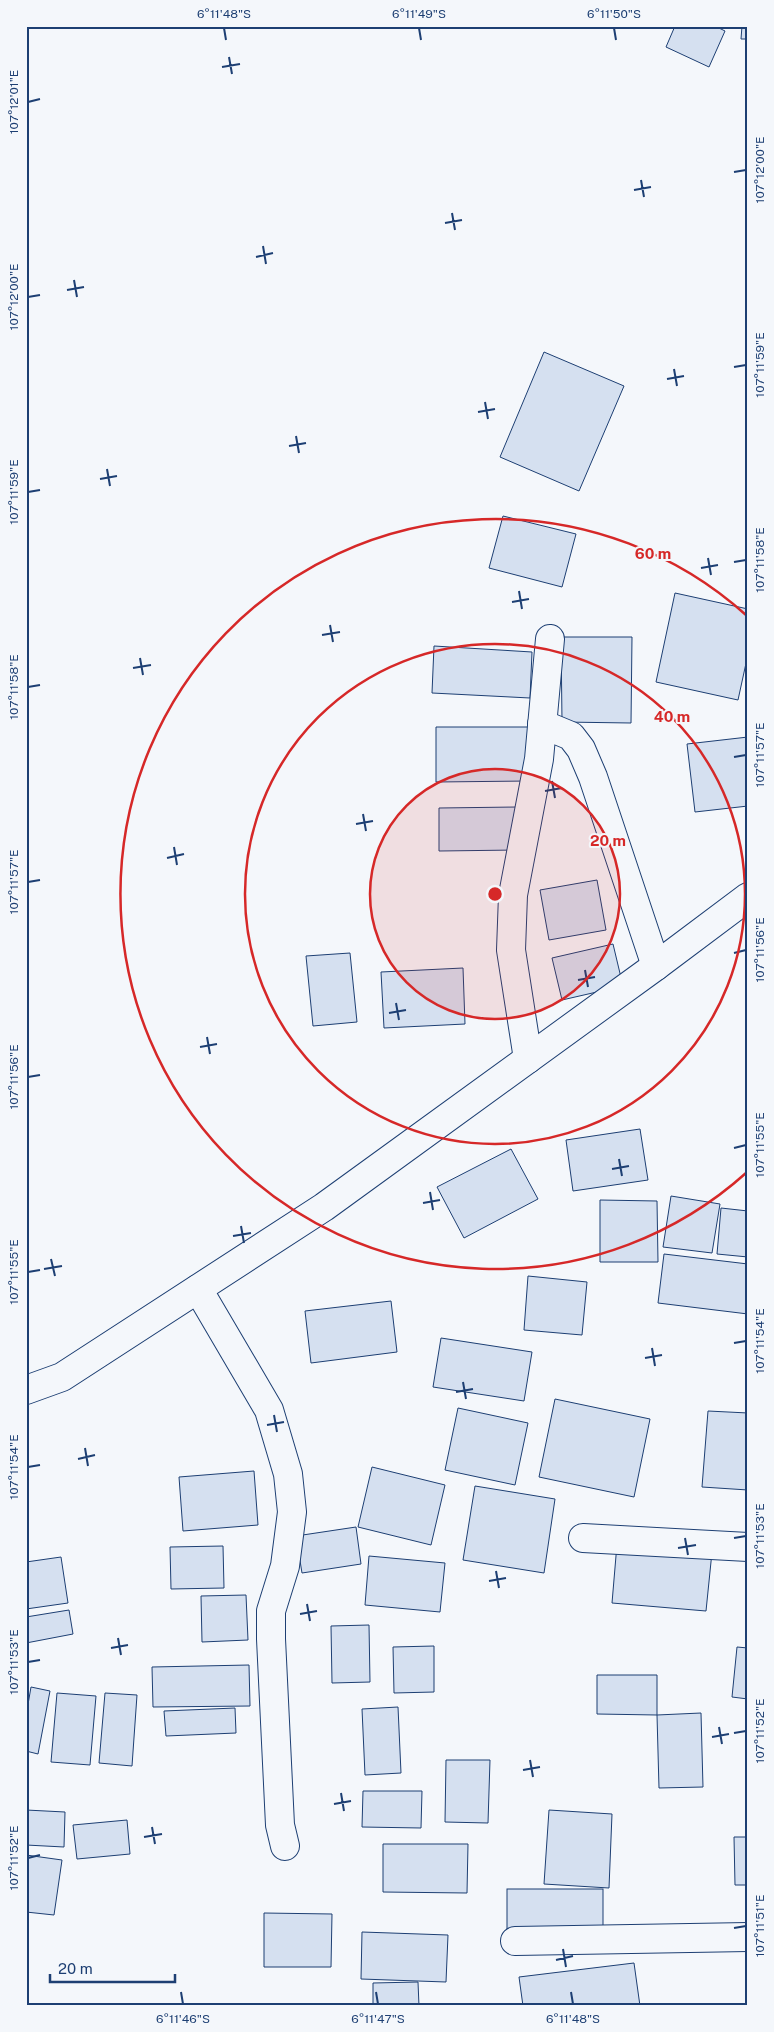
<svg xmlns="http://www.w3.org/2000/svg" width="774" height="2032" font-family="'Public Sans',sans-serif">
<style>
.building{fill:#d5e0f0;stroke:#1d3f73}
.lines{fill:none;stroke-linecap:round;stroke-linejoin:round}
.minor-casing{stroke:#1d3f73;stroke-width:30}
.minor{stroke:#f4f7fb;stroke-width:28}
.ticks{fill:none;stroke:#1d3f73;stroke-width:2}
.ring{fill:none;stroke:#d62828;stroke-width:2.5}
.centre{fill:#d62828;stroke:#f4f7fb;stroke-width:2.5}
.ring-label{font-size:15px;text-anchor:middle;font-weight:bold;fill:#d62828;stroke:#f4f7fb;stroke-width:4;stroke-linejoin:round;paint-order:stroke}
.neatline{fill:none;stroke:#1d3f73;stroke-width:2}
.ticks-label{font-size:12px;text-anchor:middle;fill:#1d3f73}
</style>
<rect width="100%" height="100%" fill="#f4f7fb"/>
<g class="building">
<polygon points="675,26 715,26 725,31 709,67 666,47"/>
<polygon points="742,26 748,26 748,39 741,39"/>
<polygon points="544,352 624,386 579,491 500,457"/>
<polygon points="503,516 576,534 562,587 489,568"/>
<polygon points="675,593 748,609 748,654 738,700 656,682"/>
<polygon points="561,637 632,637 631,723 562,722"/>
<polygon points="434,646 532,652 530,698 432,693"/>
<polygon points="436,727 529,727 529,781 436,782"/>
<polygon points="748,737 748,806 695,812 687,744"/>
<polygon points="517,807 518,850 439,851 439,808"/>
<polygon points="597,880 606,930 549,940 540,890"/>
<polygon points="613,944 623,986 562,1000 552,958"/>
<polygon points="350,953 357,1022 313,1026 306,956"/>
<polygon points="463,968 465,1024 384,1028 381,972"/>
<polygon points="640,1129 648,1180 573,1191 566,1140"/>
<polygon points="511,1149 538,1199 464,1238 437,1187"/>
<polygon points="671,1196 720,1204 712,1253 663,1247"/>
<polygon points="600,1200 657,1201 658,1262 600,1262"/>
<polygon points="721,1208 748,1211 748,1257 717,1254"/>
<polygon points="664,1254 748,1264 748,1314 658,1303"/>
<polygon points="528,1276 587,1282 582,1335 524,1330"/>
<polygon points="391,1301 397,1352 311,1363 305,1311"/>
<polygon points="441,1338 532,1352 524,1401 433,1387"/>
<polygon points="555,1399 650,1419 634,1497 539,1477"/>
<polygon points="458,1408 528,1423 515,1485 445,1470"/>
<polygon points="708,1411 748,1413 748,1490 702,1487"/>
<polygon points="372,1467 445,1485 431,1545 358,1527"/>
<polygon points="254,1471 258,1525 183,1531 179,1477"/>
<polygon points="475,1486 555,1499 544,1573 463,1560"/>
<polygon points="356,1527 361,1564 302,1573 296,1536"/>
<polygon points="617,1544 712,1552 706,1611 612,1603"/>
<polygon points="223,1546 224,1588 171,1589 170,1547"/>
<polygon points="369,1556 445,1563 440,1612 365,1605"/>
<polygon points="61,1557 68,1603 26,1609 26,1562"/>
<polygon points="246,1595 248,1640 202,1642 201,1596"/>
<polygon points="69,1610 73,1634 26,1643 26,1617"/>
<polygon points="369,1625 370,1682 332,1683 331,1626"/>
<polygon points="434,1646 434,1692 394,1693 393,1647"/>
<polygon points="737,1647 748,1648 748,1699 732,1697"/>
<polygon points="249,1665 250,1706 153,1707 152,1667"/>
<polygon points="597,1675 657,1675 657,1715 597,1714"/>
<polygon points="31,1687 50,1691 38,1754 26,1751 26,1716"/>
<polygon points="57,1693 96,1696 90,1765 51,1762"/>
<polygon points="105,1693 137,1695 132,1766 99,1763"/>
<polygon points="398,1707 401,1773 365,1775 362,1709"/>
<polygon points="235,1708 236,1733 166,1736 164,1711"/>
<polygon points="701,1713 703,1787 659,1788 657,1715"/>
<polygon points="446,1760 490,1760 488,1823 445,1822"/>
<polygon points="363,1791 422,1791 421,1828 362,1827"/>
<polygon points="26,1810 65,1812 64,1847 26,1845"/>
<polygon points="549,1810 612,1814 609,1888 544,1884"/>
<polygon points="127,1820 130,1854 77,1859 73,1825"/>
<polygon points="734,1837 748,1837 748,1885 735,1885"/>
<polygon points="383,1844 468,1844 467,1893 383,1892"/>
<polygon points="26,1855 62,1860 54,1915 26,1912"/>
<rect x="507" y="1889" width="96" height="49"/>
<polygon points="264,1913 332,1914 331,1967 264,1967"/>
<polygon points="362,1932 448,1935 446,1982 361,1979"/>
<polygon points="634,1963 640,2006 523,2006 519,1977"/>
<polygon points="418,1982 419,2006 373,2006 373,1983"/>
</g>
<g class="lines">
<g class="minor-casing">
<g id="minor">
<polyline points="542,724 571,736 581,749 593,777 656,966"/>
<polyline points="528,1059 511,950 513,895 539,759 550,639"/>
<polyline points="198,1289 269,1410 288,1474 292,1512 285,1566 271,1611 271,1639 280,1825 285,1846"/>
<polyline points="26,1390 62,1377 324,1207 656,966 748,897"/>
<polyline points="583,1538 748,1547"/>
<polyline points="515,1941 748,1937"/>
</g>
</g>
<use href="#minor" class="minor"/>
</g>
<path class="ticks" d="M224 28 226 40M419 28 421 40M614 28 616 40M229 57 232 74M222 67 240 64M28 102 40 99M734 172 746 170M641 180 644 197M634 190 651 187M452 213 455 230M445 223 462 220M263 246 266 264M256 257 273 253M74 280 77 297M67 290 84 287M28 297 40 295M734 367 746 365M674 369 677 386M667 379 684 376M485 402 488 419M478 412 495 409M296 436 299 453M289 446 306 443M107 469 110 486M100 479 117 476M28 492 40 490M708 558 711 575M734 562 746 560M701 568 718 565M519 591 522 609M512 602 529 599M330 625 333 642M322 635 340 632M140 658 143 675M133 668 151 665M28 687 40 685M734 757 746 755M552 781 555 798M545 791 562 788M363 814 366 831M356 824 373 821M174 847 177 865M167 858 184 854M28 882 40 880M734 953 746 950M585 970 588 987M578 980 595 977M396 1003 399 1020M389 1013 406 1010M207 1037 210 1054M200 1047 217 1044M28 1077 40 1075M734 1148 746 1145M619 1159 622 1176M612 1169 629 1166M430 1192 433 1210M423 1203 440 1200M241 1226 244 1243M233 1236 251 1233M51 1259 55 1276M44 1269 62 1266M28 1272 40 1270M734 1343 746 1341M652 1348 655 1366M645 1358 662 1355M463 1382 466 1399M456 1392 473 1389M274 1415 277 1432M267 1425 284 1422M85 1448 88 1466M78 1459 95 1455M28 1467 40 1465M685 1538 688 1555M734 1538 746 1536M678 1548 696 1545M496 1571 499 1588M489 1581 506 1578M307 1604 310 1621M300 1614 317 1611M118 1638 121 1655M111 1648 128 1645M28 1662 40 1660M719 1727 722 1744M734 1733 746 1731M712 1737 729 1734M530 1760 533 1777M523 1770 540 1767M341 1793 344 1811M334 1804 351 1801M152 1827 155 1844M144 1837 162 1834M28 1858 40 1855M734 1928 746 1926M563 1949 566 1967M556 1960 573 1956M181 1992 183 2004M376 1992 378 2004M571 1992 573 2004"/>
<circle cx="495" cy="894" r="125" fill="#d62828" fill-opacity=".12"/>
<g class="ring">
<circle cx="495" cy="894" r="125"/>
<circle cx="495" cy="894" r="250"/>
<path d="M746 1173A375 375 0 1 1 746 615"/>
</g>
<circle cx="495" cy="894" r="8" class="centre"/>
<g class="ring-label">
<text x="653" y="559">60 m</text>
<text x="672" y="722">40 m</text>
<text x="608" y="846">20 m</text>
</g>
<rect width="774" height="2032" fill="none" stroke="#f4f7fb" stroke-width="55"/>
<path d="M50 1974v8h125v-8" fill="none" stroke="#1d3f73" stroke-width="2.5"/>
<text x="58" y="1974" font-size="15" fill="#1d3f73" stroke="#f4f7fb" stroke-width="4" paint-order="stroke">20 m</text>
<rect x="28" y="28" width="718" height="1976" class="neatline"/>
<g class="ticks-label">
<text x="224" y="18">6°11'48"S</text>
<text x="419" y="18">6°11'49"S</text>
<text x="614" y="18">6°11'50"S</text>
<text transform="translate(14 102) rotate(-90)" y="4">107°12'01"E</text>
<text transform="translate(760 170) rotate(-90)" y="4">107°12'00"E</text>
<text transform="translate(14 297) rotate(-90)" y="4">107°12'00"E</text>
<text transform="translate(760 365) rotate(-90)" y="4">107°11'59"E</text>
<text transform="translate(14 492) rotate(-90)" y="4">107°11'59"E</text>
<text transform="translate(760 560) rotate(-90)" y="4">107°11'58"E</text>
<text transform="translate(14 687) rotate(-90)" y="4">107°11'58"E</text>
<text transform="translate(760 755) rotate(-90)" y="4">107°11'57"E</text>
<text transform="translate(14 882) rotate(-90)" y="4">107°11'57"E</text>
<text transform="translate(760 950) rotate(-90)" y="4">107°11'56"E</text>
<text transform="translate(14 1077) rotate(-90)" y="4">107°11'56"E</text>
<text transform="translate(760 1145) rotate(-90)" y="4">107°11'55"E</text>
<text transform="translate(14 1272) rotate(-90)" y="4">107°11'55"E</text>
<text transform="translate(760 1341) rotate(-90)" y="4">107°11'54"E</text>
<text transform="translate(14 1467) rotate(-90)" y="4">107°11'54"E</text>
<text transform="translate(760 1536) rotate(-90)" y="4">107°11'53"E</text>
<text transform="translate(14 1662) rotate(-90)" y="4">107°11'53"E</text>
<text transform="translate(760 1731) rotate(-90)" y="4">107°11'52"E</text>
<text transform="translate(14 1858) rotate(-90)" y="4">107°11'52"E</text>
<text transform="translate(760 1926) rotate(-90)" y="4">107°11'51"E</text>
<text x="183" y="2023">6°11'46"S</text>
<text x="378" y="2023">6°11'47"S</text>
<text x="573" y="2023">6°11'48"S</text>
</g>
</svg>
